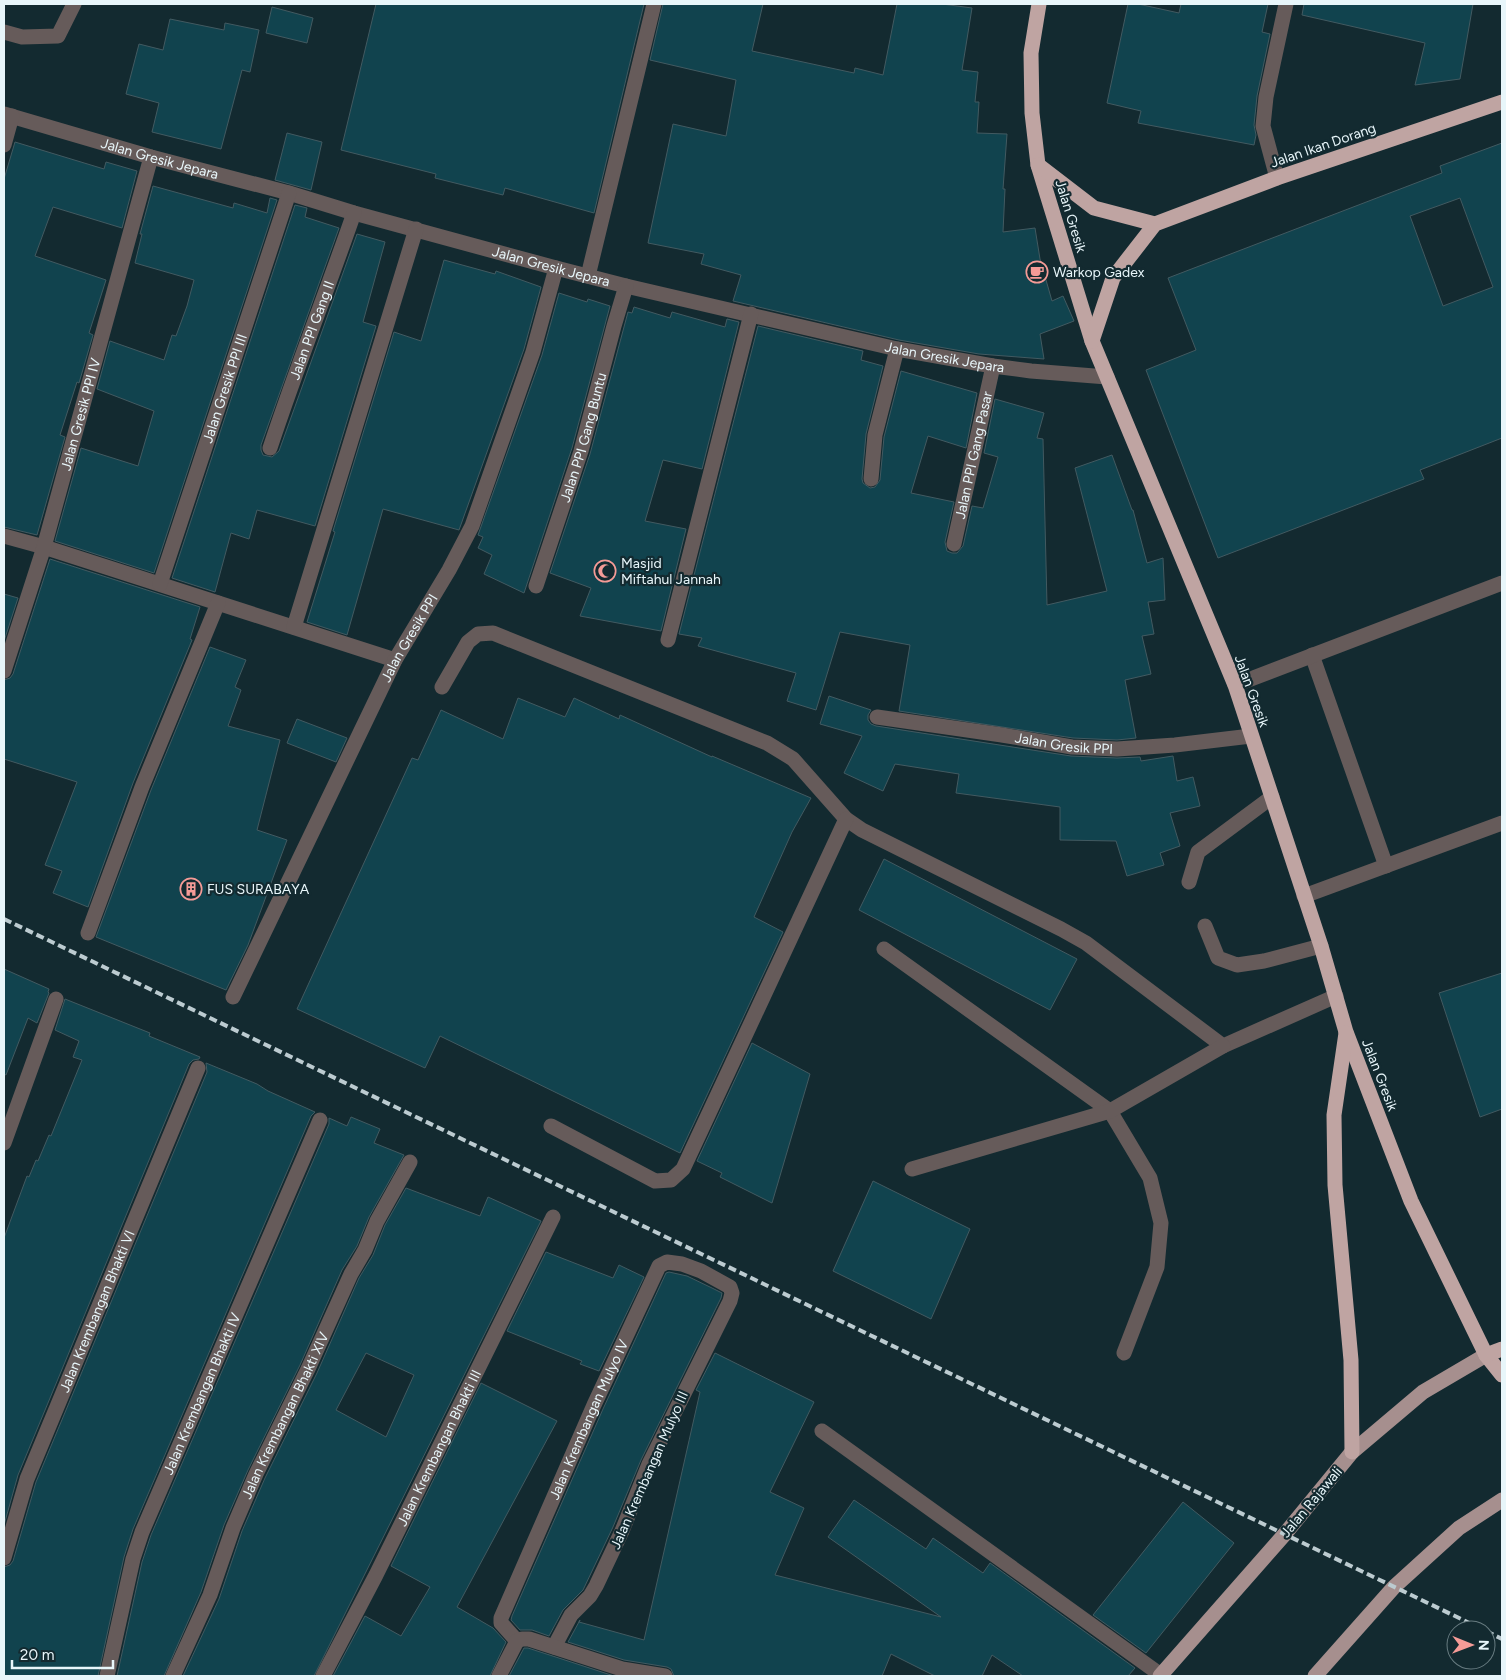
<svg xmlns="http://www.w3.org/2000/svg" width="1506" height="1680" font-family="Figtree,sans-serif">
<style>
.building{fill:#11434e;stroke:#425a61;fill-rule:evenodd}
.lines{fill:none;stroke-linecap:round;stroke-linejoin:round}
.lane{stroke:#665b5a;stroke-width:15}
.street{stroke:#665b5a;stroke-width:15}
.primary{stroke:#a68f8e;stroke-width:15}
.highway{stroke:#bfa4a2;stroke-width:15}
.rail{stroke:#bccbd0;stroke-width:4;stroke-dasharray:8 4;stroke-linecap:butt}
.labels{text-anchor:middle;stroke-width:4.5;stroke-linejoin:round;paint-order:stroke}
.street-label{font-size:14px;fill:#e8f6fa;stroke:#132a30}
.poi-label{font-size:14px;fill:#e8f6fa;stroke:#132a30;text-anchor:start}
</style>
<rect width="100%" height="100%" fill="#132a30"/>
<g class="building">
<polygon points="376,4 644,4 594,213 505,188 503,195 435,178 436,174 341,150"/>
<polygon points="663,4 763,4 752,51 854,73 855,68 883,75 897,4 942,4 972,8 962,70 978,72 975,102 979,102 977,133 1007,134 1003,189 1005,189 1003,232 1035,228 1040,259 1052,301 1063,296 1074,321 1040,334 1044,359 979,354 899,340 733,301 741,275 701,264 704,254 648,243 673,124 726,136 736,80 650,60"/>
<polygon points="1128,4 1138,4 1179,13 1181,4 1268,4 1262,32 1270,34 1257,96 1254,125 1256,135 1254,145 1138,123 1141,111 1107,103"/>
<polygon points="1304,4 1473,4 1460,79 1415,85 1425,43 1302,15"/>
<polygon points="272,7 313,18 307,43 266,33"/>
<polygon points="170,19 224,30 225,23 259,30 250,72 242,70 221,149 152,132 159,103 126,94 139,44 163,50"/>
<polygon points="287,133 322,142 311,190 275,180"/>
<polygon points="15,142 104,169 106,162 137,171 122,228 53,207 35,256 106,280 89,333 93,335 79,383 77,382 60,435 65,437 37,535 4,527 4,179"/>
<path d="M1502 143V438L1420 470 1424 479 1218 558 1146 370 1196 350 1168 278 1442 173 1440 166ZM1460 198 1493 287 1443 306 1410 216Z"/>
<polygon points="153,186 233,208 234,203 267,213 270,198 277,200 154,573 55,541 81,448 138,466 154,411 97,389 110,341 164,360 172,335 176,336 187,306 194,280 135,263 142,234 140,234"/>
<polygon points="295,205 307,208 305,217 339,228 261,445 261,450 263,455 272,457 279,451 357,234 385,242 363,322 376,326 315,526 257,510 249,539 231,533 215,592 172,578"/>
<polygon points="444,260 495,274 496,271 541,287 524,349 459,530 383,509 347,635 307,622 335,532 333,531 394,332 421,341"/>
<polygon points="559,293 587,302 588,299 610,306 572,448 524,593 484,574 492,555 478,548 483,537 478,535 542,355"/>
<polygon points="634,307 670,318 672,312 725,327 727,319 739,322 702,469 663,460 645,521 686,529 661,631 580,616 591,588 550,573 590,454 628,312 632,313"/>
<polygon points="758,326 863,351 861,360 883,366 866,434 862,479 863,483 870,488 875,487 880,480 884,437 901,371 977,393 966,448 928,436 911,493 954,502 945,542 947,551 952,553 957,553 963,546 972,506 983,508 998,457 984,453 995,399 1044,413 1037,438 1043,439 1047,605 1107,591 1075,468 1112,455 1132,510 1133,510 1147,563 1163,558 1165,600 1148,602 1154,634 1142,636 1151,674 1125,680 1136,738 1117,740 1073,738 899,711 910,645 840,632 816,710 787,701 796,673 698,646 702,638 679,634"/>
<polygon points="50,559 200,607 190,639 192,640 133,783 88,907 53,893 62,871 45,865 77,782 4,759 4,680 10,678 13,674"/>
<polygon points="4,594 18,598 4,641"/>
<polygon points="210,647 246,660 235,687 241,690 228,726 280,740 257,830 287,840 248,945 226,990 96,937 151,790"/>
<polygon points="829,696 871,710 868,715 868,720 871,724 876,726 1071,756 1117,758 1140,757 1141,761 1173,756 1177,781 1193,777 1200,806 1170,813 1180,846 1160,853 1164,865 1127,876 1116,841 1060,840 1060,807 956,793 959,774 895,764 883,791 844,773 862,736 820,724"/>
<polygon points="518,698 565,717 574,698 619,719 620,715 712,757 712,756 811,798 792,832 754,917 783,932 680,1153 440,1036 425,1068 297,1009 412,758 418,760 441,710 503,739"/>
<polygon points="297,719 347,738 336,762 287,743"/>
<polygon points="884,859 1077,959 1050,1010 859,910"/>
<polygon points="4,969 49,989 48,992 49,993 37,1023 28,1018 6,1075 4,1074"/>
<polygon points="1502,973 1502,1109 1480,1117 1439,993"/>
<polygon points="65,999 150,1033 149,1036 200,1057 199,1059 193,1060 189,1064 18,1475 4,1525 4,1238 27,1176 29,1177 36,1160 38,1161 49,1135 51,1136 82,1060 73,1057 79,1041 55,1030"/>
<polygon points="752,1043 810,1074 772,1203 720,1177 722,1173 697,1161"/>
<polygon points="206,1063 257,1084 268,1091 315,1112 311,1116 133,1529 124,1557 98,1676 4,1676 4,1567 10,1565 13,1561 36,1482 207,1072"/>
<polygon points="351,1117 380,1129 374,1143 404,1155 369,1217 357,1246 342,1270 300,1365 248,1470 224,1525 201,1592 164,1676 117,1676 142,1562 151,1535 329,1124 329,1118 347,1126"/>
<polygon points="873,1181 970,1229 931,1319 833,1271"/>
<path d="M406 1188 480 1216 488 1197 541 1221 314 1676H183L219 1599 242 1531 265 1478 317 1373 359 1278 373 1255 385 1225ZM366 1353 414 1375 386 1437 336 1410Z"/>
<polygon points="546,1252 613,1278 619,1265 644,1277 599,1371 580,1364 582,1361 507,1331"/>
<polygon points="669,1272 687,1276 712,1288 722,1293 721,1298 641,1460 613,1527 583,1590 563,1610 549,1636 532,1630 520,1630 511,1620 512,1616 603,1409 666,1273"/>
<polygon points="715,1353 814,1402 770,1492 804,1508 775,1575 941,1617 828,1537 854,1500 926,1549 933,1538 983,1573 990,1563 1135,1668 1128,1676 1023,1676 992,1655 982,1676 935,1676 891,1654 882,1676 674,1676 671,1669 667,1667 624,1660 568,1642 580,1620 579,1622 644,1640 700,1392 696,1390"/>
<polygon points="481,1383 557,1421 457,1607 493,1628 506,1642 490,1676 333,1676 365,1616 401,1636 430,1587 391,1566"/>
<polygon points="1183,1502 1234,1543 1146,1653 1093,1615"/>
<polygon points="524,1648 528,1648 614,1676 509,1676"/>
</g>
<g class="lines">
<g class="lane">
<polyline points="4,32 22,37 58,36 74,4"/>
<polyline points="1277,178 1263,126 1266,97 1286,4"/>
<polyline points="1312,655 1386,866"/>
<polyline points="1235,685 1502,583"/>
<polyline points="442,687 468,642 478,634 493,633 767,743 793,759 846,819 862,830 1061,929 1086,943 1223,1046 1336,996"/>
<polyline points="1189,882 1198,852 1272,797"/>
<polyline points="1304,896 1502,823"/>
<polyline points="1205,926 1218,958 1237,965 1264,961 1321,946"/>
<polyline points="884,949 1110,1111 1150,1178 1161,1223 1157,1267 1124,1353"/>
<polyline points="551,1126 655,1181 671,1180 683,1169 846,819"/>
<polyline points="912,1169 1110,1111 1223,1046"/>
<polyline points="822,1431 1161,1675"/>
</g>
<g class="street">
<path id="s1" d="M4 114 151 157 289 193 354 213 556 268 626 286 897 349 993 366 1031 371 1107 377"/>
<polyline points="4,145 12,116"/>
<polyline points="588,276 654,4"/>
<path id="s2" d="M270 448C296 369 327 291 354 213"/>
<polyline points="871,479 875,435 897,349"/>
<polyline points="4,536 44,547 395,660"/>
<path id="s3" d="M954 544 993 366"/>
<path id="s4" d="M160 584 289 193"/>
<path id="s5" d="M536 586 581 451 614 326 626 286"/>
<polyline points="294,627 416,229"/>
<polyline points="668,640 751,314"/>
<path id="s6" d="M4 671 44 547 151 157"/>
<path id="s7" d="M877 717 1002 735 1072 747 1117 749 1175 745 1251 736"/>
<polyline points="88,933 142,787 218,603"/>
<path id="s8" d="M233 997 395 660 449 570 472 526 533 352 556 268"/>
<polyline points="4,1143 56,999"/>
<path id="s9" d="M4 1558 27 1479 198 1068"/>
<path id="s10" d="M517 1641 501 1623V1618L594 1405 659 1266 667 1262 682 1264 701 1271 730 1287 732 1293 730 1301 649 1464 622 1531 596 1586 590 1596 571 1615 554 1647"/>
<path id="s11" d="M107 1676 133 1559 142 1532 320 1120"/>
<path id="s12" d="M173 1676 210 1595 233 1528 256 1474 308 1369 351 1274 365 1250 377 1221 410 1162"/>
<path id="s13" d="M323 1676 376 1575 553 1217"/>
<polyline points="499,1676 517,1641 522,1639 529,1639 622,1669 665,1676"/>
</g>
<g class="primary">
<polyline points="1160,1676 1284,1535 1352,1452 1423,1392 1486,1355"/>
<polyline points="1315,1676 1394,1587 1459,1528 1502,1500"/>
</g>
<g class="highway">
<polyline points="1039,4 1031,53 1032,113 1038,165 1092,341 1235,685 1321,946 1346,1032 1411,1201 1486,1355 1502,1375"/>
<polyline points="1038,165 1094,208 1155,224"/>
<polyline points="1092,341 1113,278 1155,224 1277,178 1502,102"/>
<polyline points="1346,1033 1334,1115 1335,1185 1351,1360 1352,1452"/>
<polyline points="1486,1355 1502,1349"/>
</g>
<g class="rail">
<polyline points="4,919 1484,1630"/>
<polyline points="1486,1631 1502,1639"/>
</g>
</g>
<defs>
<g id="cafe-ring" transform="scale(1.125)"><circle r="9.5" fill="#132a30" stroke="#f59b97" stroke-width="1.5"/><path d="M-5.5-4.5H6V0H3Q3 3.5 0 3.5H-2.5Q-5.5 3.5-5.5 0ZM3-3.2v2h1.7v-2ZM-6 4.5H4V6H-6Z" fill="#f59b97"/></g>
<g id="mosque-ring" transform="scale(1.125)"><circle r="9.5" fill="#132a30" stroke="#f59b97" stroke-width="1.5"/><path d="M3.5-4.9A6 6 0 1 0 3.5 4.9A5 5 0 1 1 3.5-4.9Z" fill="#f59b97"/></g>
<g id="building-ring" transform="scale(1.125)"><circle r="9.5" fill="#132a30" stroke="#f59b97" stroke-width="1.5"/><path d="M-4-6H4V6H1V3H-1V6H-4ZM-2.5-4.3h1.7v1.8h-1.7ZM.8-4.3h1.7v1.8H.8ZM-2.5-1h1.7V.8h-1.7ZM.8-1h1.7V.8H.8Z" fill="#f59b97"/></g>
</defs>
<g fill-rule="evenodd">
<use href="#cafe-ring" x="1037" y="272"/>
<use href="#mosque-ring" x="605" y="571"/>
<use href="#building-ring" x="191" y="889"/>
</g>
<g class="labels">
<g class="street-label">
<text transform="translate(1323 145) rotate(-19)" y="5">Jalan Ikan Dorang</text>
<text dy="5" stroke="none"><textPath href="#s1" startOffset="162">Jalan Gresik Jepara</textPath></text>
<text transform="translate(1071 216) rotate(73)" y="5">Jalan Gresik</text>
<text dy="5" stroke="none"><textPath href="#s1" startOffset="568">Jalan Gresik Jepara</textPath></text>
<text dy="5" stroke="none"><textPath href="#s2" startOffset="125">Jalan PPI Gang II</textPath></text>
<text dy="5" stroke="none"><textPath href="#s1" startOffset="972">Jalan Gresik Jepara</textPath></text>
<text dy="5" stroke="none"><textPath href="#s4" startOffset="206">Jalan Gresik PPI III</textPath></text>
<text dy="5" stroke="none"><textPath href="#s6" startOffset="268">Jalan Gresik PPI IV</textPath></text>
<text dy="5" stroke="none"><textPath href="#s5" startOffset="156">Jalan PPI Gang Buntu</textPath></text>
<text dy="5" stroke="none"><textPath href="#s3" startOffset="91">Jalan PPI Gang Pasar</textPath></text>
<text dy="5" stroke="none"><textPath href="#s8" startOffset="400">Jalan Gresik PPI</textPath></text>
<text transform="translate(1252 691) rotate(70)" y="5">Jalan Gresik</text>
<text dy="5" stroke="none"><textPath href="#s7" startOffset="189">Jalan Gresik PPI</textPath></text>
<text transform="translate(1380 1075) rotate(69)" y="5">Jalan Gresik</text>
<text dy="5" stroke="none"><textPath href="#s9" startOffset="264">Jalan Krembangan Bhakti VI</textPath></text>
<text dy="5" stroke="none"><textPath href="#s11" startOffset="299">Jalan Krembangan Bhakti IV</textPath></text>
<text dy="5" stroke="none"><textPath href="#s12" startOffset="284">Jalan Krembangan Bhakti XIV</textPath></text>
<text dy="5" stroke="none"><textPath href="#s10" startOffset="246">Jalan Krembangan Mulyo IV</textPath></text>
<text dy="5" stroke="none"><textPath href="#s13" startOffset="256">Jalan Krembangan Bhakti III</textPath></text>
<text transform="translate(649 1470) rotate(-66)" y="5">Jalan Krembangan Mulyo III</text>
<text transform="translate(1311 1502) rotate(-50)" y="5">Jalan Rajawali</text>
</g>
<g class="poi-label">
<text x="1053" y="277">Warkop Gadex</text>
<text x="621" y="568">Masjid<tspan x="621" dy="16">Miftahul Jannah</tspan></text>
<text x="207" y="894">FUS SURABAYA</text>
</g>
</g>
<rect width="1506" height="1680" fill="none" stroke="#e8f6fa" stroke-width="10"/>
<g transform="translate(1471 1645) rotate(91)"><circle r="24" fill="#132a30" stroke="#687c81"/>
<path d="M0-4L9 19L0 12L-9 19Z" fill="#f59b97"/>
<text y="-8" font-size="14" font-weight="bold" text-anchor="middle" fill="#e8f6fa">N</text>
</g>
<path d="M12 1660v8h101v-8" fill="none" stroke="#e8f6fa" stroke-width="2.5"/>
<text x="20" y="1660" font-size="15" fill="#e8f6fa" stroke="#132a30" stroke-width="4" paint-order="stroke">20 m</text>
</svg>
